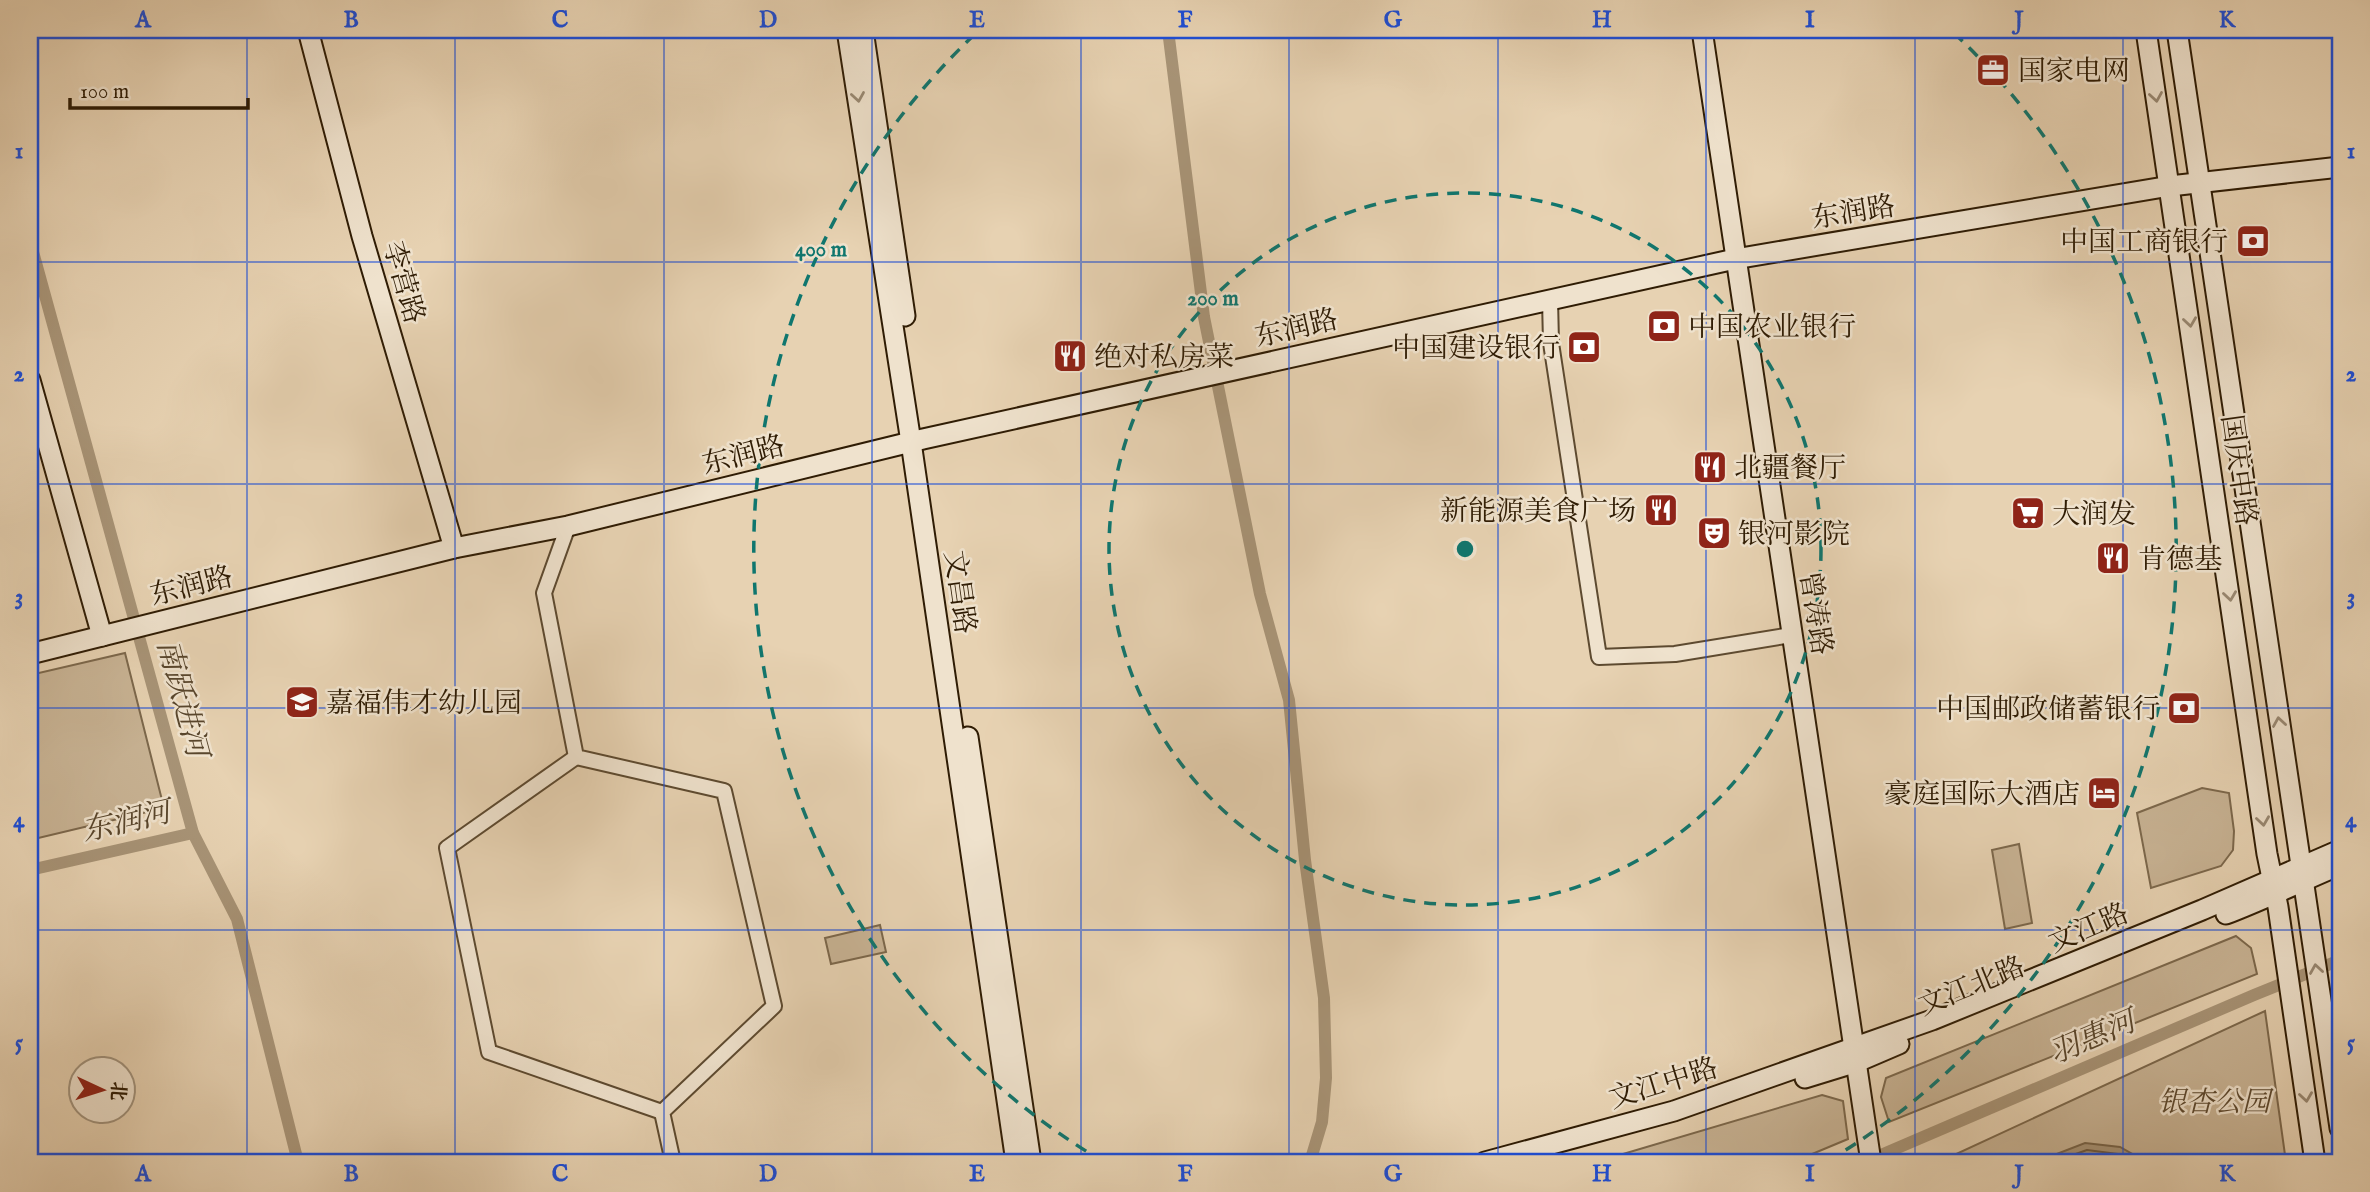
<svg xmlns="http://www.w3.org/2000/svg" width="2370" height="1192" font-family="'IM FELL English','Noto Serif SC',serif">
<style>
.green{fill:#c8b394;stroke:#7c684c;stroke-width:2}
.water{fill:#a89477;stroke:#786449;stroke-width:2}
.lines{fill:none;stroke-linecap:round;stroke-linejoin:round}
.shore{stroke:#6c583e;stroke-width:2}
.canal{stroke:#a89477;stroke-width:12}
.street-casing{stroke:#5d4a30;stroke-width:18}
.secondary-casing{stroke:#2f1c04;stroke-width:23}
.street{stroke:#efe2cd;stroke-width:14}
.secondary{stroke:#efe2cd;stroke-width:19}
.oneway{stroke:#998973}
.grid{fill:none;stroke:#1d4ed8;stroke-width:2;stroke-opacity:0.55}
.ring{fill:none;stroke:#0f766e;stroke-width:3.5;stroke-dasharray:12 9}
.labels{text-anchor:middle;stroke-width:5;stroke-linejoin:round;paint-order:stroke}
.poi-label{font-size:28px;fill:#2f1c04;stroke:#efe2cd;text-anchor:start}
.street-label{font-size:28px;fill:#2f1c04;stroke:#efe2cd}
.park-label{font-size:28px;font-style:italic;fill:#5d492f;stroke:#efe2cd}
.water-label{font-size:30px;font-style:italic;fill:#59462c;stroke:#efe2cd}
.centre{fill:#0f766e;stroke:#efe2cd;stroke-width:3.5}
.ring-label{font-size:21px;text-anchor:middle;font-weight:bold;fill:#0f766e;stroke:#efe2cd;stroke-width:5;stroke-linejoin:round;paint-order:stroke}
.neatline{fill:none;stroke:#1d4ed8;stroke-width:2.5}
.grid-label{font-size:23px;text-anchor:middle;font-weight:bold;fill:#1d4ed8}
</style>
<rect width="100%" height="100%" fill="#e7d2b2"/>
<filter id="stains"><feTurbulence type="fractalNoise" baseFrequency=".00286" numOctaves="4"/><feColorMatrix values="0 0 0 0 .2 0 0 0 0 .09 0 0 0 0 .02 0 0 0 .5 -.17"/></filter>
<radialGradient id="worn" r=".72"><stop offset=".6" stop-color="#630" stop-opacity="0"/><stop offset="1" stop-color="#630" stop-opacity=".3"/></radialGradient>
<g class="green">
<polygon points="125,653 164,808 30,840 30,675"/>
<polygon points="2202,788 2229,793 2234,831 2233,850 2221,866 2151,888 2137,813"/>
<polygon points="2019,844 2032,923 2005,929 1992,850"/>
<polygon points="880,925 886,952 831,964 825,938"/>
<polygon points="2236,936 2251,948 2257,974 1889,1122 1881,1097 1886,1078"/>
<polygon points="2265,1011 2286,1162 1939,1162"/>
<polygon points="1822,1095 1843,1101 1848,1139 1793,1162 1596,1162"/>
</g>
<polygon class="water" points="2085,1143 2120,1147 2134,1155 2136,1162 2036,1162"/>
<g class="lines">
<polyline class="shore" points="2053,1162 2087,1150 2118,1154 2128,1162"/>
<g class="canal">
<polyline points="1168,30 1204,317 1260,594 1289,700 1305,860 1324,998 1326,1078 1322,1122 1310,1162"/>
<polyline points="30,241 193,833 237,919 298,1162"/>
<polyline points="30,870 193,833"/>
<polyline points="1867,1161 2254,995 2340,960"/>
</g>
<g class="street-casing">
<g id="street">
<polyline points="1550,299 1551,343 1599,657 1675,654 1791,635"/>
<polyline points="568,526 544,593 576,757 724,791 774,1006 662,1112 673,1162"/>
<polyline points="576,757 447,848 489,1052 662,1112"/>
</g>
</g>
<g class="secondary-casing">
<g id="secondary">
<polyline points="308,30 362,236 454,548"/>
<polyline points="847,30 911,442 1016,1162"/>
<polyline points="863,30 905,316"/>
<polyline points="1702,30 1871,1162"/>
<polyline points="2146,30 2267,854 2278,907 2315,1162"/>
<polyline points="2177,30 2340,1128"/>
<polyline points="30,380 102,636"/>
<polyline points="30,654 454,548 568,526 923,439 1735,259 2170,186 2340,167"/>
<polyline points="968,737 1031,1162"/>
<path d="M2226 914C2265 899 2302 881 2340 865"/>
<polyline points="1805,1078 1857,1062 1899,1044"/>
<polyline points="1485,1162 1674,1111 1932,1020 2202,910 2340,850"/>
</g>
</g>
<use href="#street" class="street"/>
<use href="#secondary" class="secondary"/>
</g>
<defs><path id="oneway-chevron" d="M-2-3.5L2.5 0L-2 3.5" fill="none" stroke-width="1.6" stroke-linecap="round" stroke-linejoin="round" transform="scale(1.75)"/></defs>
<g class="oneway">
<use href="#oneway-chevron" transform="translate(858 97) rotate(81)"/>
<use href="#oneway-chevron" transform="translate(2156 97) rotate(81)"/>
<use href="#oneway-chevron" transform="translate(2190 322) rotate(82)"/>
<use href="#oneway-chevron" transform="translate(2230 596) rotate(82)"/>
<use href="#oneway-chevron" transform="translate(2279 722) rotate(-99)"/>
<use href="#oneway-chevron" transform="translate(2263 821) rotate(82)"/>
<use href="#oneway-chevron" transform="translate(2316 969) rotate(-99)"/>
<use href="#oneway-chevron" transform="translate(2306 1097) rotate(82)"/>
</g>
<path class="grid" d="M247 30V1162M455 30V1162M664 30V1162M872 30V1162M1081 30V1162M1289 30V1162M1498 30V1162M1706 30V1162M1915 30V1162M2123 30V1162M30 262H2340M30 484H2340M30 708H2340M30 930H2340"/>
<g class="ring">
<circle cx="1465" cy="549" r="356"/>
<path d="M1104 1162A711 711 0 0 1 976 33M1954 33A711 711 0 0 1 1826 1162"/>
</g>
<defs>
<g id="office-square" transform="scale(1.75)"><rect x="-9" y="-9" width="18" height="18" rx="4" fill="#8f2418" stroke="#efe2cd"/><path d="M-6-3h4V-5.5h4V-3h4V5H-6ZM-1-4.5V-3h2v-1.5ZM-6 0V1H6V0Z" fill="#fff"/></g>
<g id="bank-square" transform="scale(1.75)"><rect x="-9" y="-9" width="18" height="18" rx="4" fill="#8f2418" stroke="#efe2cd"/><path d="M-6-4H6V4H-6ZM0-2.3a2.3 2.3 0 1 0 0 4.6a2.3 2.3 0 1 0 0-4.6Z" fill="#fff"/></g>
<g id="restaurant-square" transform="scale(1.75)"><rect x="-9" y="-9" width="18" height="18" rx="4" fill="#8f2418" stroke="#efe2cd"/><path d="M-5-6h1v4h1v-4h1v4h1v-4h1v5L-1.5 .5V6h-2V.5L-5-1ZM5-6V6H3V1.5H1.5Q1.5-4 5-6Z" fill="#fff"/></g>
<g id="supermarket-square" transform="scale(1.75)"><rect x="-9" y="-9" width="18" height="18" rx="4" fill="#8f2418" stroke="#efe2cd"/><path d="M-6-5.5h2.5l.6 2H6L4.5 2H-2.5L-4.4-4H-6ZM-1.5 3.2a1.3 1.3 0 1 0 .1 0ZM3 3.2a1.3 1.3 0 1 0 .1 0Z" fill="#fff"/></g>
<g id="theatre-square" transform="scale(1.75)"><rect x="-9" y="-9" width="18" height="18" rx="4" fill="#8f2418" stroke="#efe2cd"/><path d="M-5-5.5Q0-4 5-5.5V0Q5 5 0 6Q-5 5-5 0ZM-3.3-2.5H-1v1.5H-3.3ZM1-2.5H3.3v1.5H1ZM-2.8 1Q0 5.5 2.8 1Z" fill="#fff"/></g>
<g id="school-square" transform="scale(1.75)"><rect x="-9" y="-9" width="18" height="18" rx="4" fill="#8f2418" stroke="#efe2cd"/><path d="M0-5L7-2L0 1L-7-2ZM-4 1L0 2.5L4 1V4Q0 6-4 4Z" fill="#fff"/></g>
<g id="hotel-square" transform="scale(1.75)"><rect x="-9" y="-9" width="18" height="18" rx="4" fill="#8f2418" stroke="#efe2cd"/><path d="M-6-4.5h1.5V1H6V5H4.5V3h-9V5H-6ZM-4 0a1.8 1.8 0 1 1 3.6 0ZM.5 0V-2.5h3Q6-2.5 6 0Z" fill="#fff"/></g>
</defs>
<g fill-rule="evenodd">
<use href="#office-square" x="1993" y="70"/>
<use href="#bank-square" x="2253" y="241"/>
<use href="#bank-square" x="1664" y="326"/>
<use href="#bank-square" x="1584" y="347"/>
<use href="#restaurant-square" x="1070" y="356"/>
<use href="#restaurant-square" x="1710" y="467"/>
<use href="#restaurant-square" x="1661" y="510"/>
<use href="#supermarket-square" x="2028" y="513"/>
<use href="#theatre-square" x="1714" y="533"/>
<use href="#restaurant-square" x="2113" y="558"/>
<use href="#school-square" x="302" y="702"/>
<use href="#bank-square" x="2184" y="708"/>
<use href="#hotel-square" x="2104" y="793"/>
</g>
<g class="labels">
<g class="poi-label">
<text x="2018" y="80">国家电网</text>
<text x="2228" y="251" text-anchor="end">中国工商银行</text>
<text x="1688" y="336">中国农业银行</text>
<text x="1560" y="357" text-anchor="end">中国建设银行</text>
<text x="1094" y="366">绝对私房菜</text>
<text x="1734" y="477">北疆餐厅</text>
<text x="1636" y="520" text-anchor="end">新能源美食广场</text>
<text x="2052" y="523">大润发</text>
<text x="1738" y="543">银河影院</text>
<text x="2138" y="568">肯德基</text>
<text x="326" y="712">嘉福伟才幼儿园</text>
<text x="2160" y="718" text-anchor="end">中国邮政储蓄银行</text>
<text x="2080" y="803" text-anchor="end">豪庭国际大酒店</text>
</g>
<g class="street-label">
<text transform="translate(1853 211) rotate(-9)" y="10">东润路</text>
<text transform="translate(405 282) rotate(74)" y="10">李营路</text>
<text transform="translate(1296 327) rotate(-13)" y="10">东润路</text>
<text transform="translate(743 454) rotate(-14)" y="10">东润路</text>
<text transform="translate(2240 470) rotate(82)" y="10">国庆中路</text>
<text transform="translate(191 585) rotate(-14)" y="10">东润路</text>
<text transform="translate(961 592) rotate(82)" y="10">文昌路</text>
<text transform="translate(1817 613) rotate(81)" y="10">曾涛路</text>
<text transform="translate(2088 927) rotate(-23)" y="10">文江路</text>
<text transform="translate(1971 985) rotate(-22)" y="10">文江北路</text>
<text transform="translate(1663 1082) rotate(-17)" y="10">文江中路</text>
</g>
<g class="park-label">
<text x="2214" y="1111">银杏公园</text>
</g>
<g class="water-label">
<text transform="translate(183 698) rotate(75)" y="10">南跃进河</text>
<text transform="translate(126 821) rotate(-13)" y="10">东润河</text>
<text transform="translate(2092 1037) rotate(-23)" y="10">羽惠河</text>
</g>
</g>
<circle cx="1465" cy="549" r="10" class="centre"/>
<g class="ring-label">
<text x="821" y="256">400 m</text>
<text x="1213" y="305">200 m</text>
</g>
<rect width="2370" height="1192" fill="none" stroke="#e7d2b2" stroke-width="77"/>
<g transform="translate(102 1090) rotate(94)"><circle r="33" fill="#efe2cd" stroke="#a2937d" stroke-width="2"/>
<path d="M0-5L12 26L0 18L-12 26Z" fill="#8f2418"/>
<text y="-10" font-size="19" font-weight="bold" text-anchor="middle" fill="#2f1c04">北</text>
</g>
<path d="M70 98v10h178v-10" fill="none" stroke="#2f1c04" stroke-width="3.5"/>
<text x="80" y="98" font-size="21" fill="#2f1c04" stroke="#efe2cd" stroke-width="5" paint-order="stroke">100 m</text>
<rect x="38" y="38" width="2294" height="1116" class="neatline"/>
<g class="grid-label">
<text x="143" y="27">A</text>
<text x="351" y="27">B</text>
<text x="560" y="27">C</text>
<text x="768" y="27">D</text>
<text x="977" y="27">E</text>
<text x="1185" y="27">F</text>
<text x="1393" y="27">G</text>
<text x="1602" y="27">H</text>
<text x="1810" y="27">I</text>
<text x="2019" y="27">J</text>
<text x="2227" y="27">K</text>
<text x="19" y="158">1</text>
<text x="2351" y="158">1</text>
<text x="19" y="381">2</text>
<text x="2351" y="381">2</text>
<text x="19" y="604">3</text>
<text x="2351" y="604">3</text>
<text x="19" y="827">4</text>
<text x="2351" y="827">4</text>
<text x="19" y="1050">5</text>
<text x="2351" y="1050">5</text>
<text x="143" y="1181">A</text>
<text x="351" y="1181">B</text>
<text x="560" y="1181">C</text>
<text x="768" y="1181">D</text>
<text x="977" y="1181">E</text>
<text x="1185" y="1181">F</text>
<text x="1393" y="1181">G</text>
<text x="1602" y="1181">H</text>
<text x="1810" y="1181">I</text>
<text x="2019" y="1181">J</text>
<text x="2227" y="1181">K</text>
</g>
<rect width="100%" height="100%" filter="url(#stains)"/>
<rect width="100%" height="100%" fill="url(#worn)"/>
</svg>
